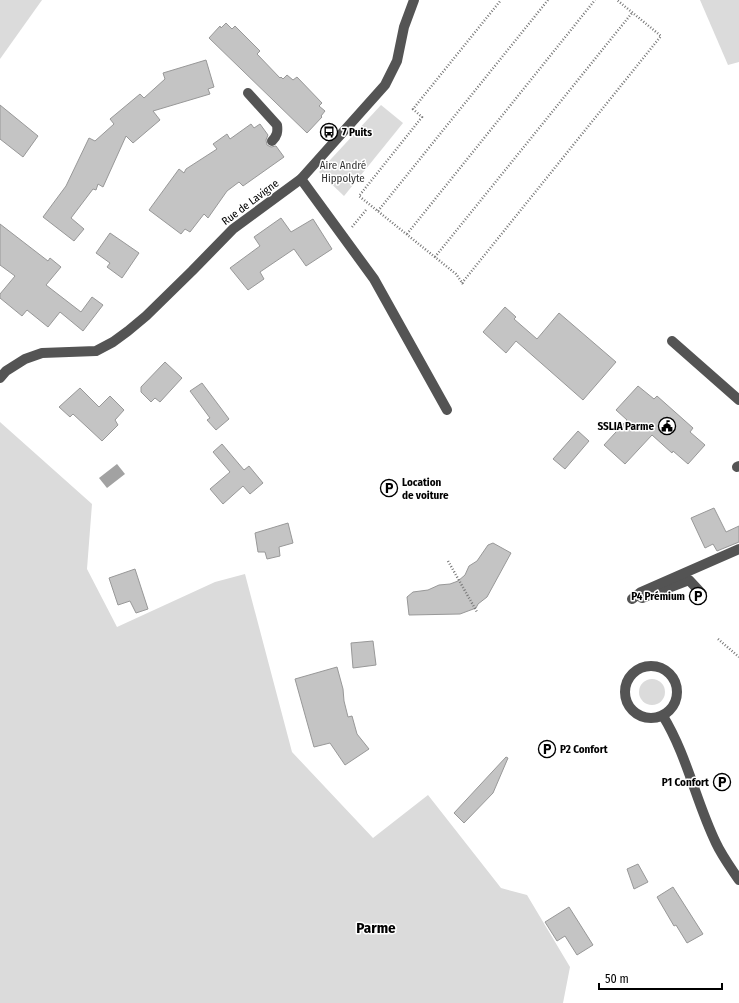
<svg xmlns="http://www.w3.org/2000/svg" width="739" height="1003" font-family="'Fira Sans Condensed',sans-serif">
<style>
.green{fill:#dbdbdb}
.water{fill:#a2a2a2}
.building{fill:#c4c4c4;stroke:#989898}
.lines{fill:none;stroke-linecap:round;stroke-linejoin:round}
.path{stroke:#767676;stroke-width:2.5;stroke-dasharray:1 2;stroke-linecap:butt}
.minor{stroke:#545454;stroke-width:10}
.labels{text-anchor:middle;stroke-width:3;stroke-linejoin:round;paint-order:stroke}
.poi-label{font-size:11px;font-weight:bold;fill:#000;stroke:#fff;text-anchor:start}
.park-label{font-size:11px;fill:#323232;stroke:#fff}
.street-label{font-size:11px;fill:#000;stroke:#fff}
.district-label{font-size:15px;font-weight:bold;fill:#000;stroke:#fff}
</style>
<rect width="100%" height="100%" fill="#fff"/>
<g class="green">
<polygon points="0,0 42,0 0,59"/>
<polygon points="700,0 739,0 739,62 728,65"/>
<polygon points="381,105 403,123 344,196 319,172"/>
<polygon points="0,422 92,504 87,569 117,627 215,582 245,574 292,752 373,838 428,795 501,888 527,895 570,967 563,1003 0,1003"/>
<circle cx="652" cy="692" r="13"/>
</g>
<polygon class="water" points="117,464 125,474 107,488 99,478"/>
<g class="building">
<polygon points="226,23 232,29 235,26 260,51 257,54 280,78 281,77 283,79 287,75 293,80 297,77 322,103 319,106 325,111 321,116 322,117 307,133 209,38 220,26 221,28"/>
<polygon points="206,60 214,87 208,89 210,94 153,111 160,120 133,143 126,136 103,187 98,184 96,190 93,189 71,218 84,229 74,241 43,217 66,186 89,138 95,141 114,124 110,119 140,94 144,98 165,79 163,73"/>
<polygon points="0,105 38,136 23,157 0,139"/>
<polygon points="251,124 254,128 260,124 268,135 266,140 267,145 271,147 276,146 284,157 243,186 239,182 227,191 208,218 204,214 190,232 185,229 181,234 149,210 179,169 184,173 186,169 217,149 213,144 227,134 230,139"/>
<polygon points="281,218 291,232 313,219 332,249 306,266 294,249 260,272 264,279 248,290 230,268 260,246 254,237"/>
<polygon points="0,224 48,261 50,258 61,267 46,285 81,312 92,297 103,305 83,331 60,312 48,327 27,310 22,316 0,298 0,294 15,276 0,265"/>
<polygon points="110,233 139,253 122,278 107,267 110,263 96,253"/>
<polygon points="505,307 516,317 514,319 537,339 559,313 616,362 583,400 516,341 506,353 483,332"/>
<polygon points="165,362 182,378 160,402 155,398 151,402 141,392 141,387"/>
<polygon points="202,383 229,419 216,430 207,420 210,418 190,391"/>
<polygon points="638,386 654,399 657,396 693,428 690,432 705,445 688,464 673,451 672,453 652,435 625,464 604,445 627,420 616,410"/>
<polygon points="80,388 99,407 110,396 124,410 115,420 118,425 102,441 73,414 70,417 59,407"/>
<polygon points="578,431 589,441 565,469 553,459"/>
<polygon points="222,444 244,470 249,466 263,483 250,494 243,486 223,504 210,489 230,472 213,452"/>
<polygon points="714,508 726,532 739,526 739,542 717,551 713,544 705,548 691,518"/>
<polygon points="288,523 293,543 279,547 280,556 267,559 265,552 258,552 255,533"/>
<polygon points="493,543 511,553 487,597 478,604 476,608 460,614 409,615 407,597 413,592 428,590 439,585 450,584 458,581 465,575 469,566 477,561 488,545"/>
<polygon points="135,569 148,609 136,613 130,601 118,605 109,578"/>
<polygon points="373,641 376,665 353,668 351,643"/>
<polygon points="337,667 343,689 344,701 348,717 352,716 357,734 369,749 345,765 330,743 314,747 295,679"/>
<polygon points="506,757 508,758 493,793 464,823 454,813"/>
<polygon points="638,864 648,882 634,889 627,869"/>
<polygon points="673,887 703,934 687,943 676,925 674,926 657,897"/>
<polygon points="569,907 593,945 577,955 565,936 557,941 545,922"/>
</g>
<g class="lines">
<g class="path">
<polyline points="378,211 548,0"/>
<polyline points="352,227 366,210"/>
<polyline points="407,234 595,0"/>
<polyline points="435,257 632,13"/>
<polyline points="462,283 661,36 617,0"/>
<polyline points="463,284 456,274 359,196 422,117 413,109 501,0"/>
<polyline points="448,561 477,612"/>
<polyline points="718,639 739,657"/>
</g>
<g class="minor">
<path d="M248 93 277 125C278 132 277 136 272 141"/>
<polyline points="301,179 374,279 447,410"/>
<polyline points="672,341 739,400"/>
<polyline points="0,378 6,371 25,359 42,353 96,351 113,342 128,331 146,316 192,271 233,229 301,179 385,85 397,61 404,27 414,0"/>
<polyline points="737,467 739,466"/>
<polyline points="642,598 689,580 702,594"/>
<polyline points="632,599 641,592 739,549"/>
<circle cx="651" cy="692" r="26"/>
<path d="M663 716C687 755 696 802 716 843 722 856 731 868 739 880"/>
</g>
</g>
<defs>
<g id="bus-ring" transform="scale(0.9)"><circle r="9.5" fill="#fff" stroke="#000" stroke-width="1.5"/><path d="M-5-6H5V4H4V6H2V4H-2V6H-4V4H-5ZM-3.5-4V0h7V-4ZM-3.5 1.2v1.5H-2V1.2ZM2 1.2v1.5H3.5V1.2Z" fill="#000"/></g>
<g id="civic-ring" transform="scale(0.9)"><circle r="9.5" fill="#fff" stroke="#000" stroke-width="1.5"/><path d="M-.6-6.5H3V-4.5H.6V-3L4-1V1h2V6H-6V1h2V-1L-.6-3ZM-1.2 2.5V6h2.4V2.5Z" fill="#000"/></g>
<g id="parking-ring" transform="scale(0.9)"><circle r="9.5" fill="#fff" stroke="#000" stroke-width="1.5"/><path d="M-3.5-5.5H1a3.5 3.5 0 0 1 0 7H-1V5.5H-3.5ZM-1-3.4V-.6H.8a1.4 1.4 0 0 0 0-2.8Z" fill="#000"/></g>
</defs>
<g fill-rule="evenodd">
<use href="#bus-ring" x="329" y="132"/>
<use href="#civic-ring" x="667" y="426"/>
<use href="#parking-ring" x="389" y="488"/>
<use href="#parking-ring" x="698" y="596"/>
<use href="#parking-ring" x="547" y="749"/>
<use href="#parking-ring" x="722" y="782"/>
</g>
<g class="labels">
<g class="poi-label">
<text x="342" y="136">7 Puits</text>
<text x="654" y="430" text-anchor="end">SSLIA Parme</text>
<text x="402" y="486">Location<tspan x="402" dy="13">de voiture</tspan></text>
<text x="685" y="600" text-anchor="end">P4 Prémium</text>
<text x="560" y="753">P2 Confort</text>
<text x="709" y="786" text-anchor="end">P1 Confort</text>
</g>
<g class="park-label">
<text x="343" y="169">Aire André<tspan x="343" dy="13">Hippolyte</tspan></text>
</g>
<g class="street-label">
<text transform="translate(250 202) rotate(-37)" y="4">Rue de Lavigne</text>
</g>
<g class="district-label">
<text x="376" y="933">Parme</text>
</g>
</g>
<path d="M599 983v6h123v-6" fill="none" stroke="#000000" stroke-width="2"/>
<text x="605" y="983" font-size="12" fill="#000000" stroke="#ffffff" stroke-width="3" paint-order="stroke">50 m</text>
</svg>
